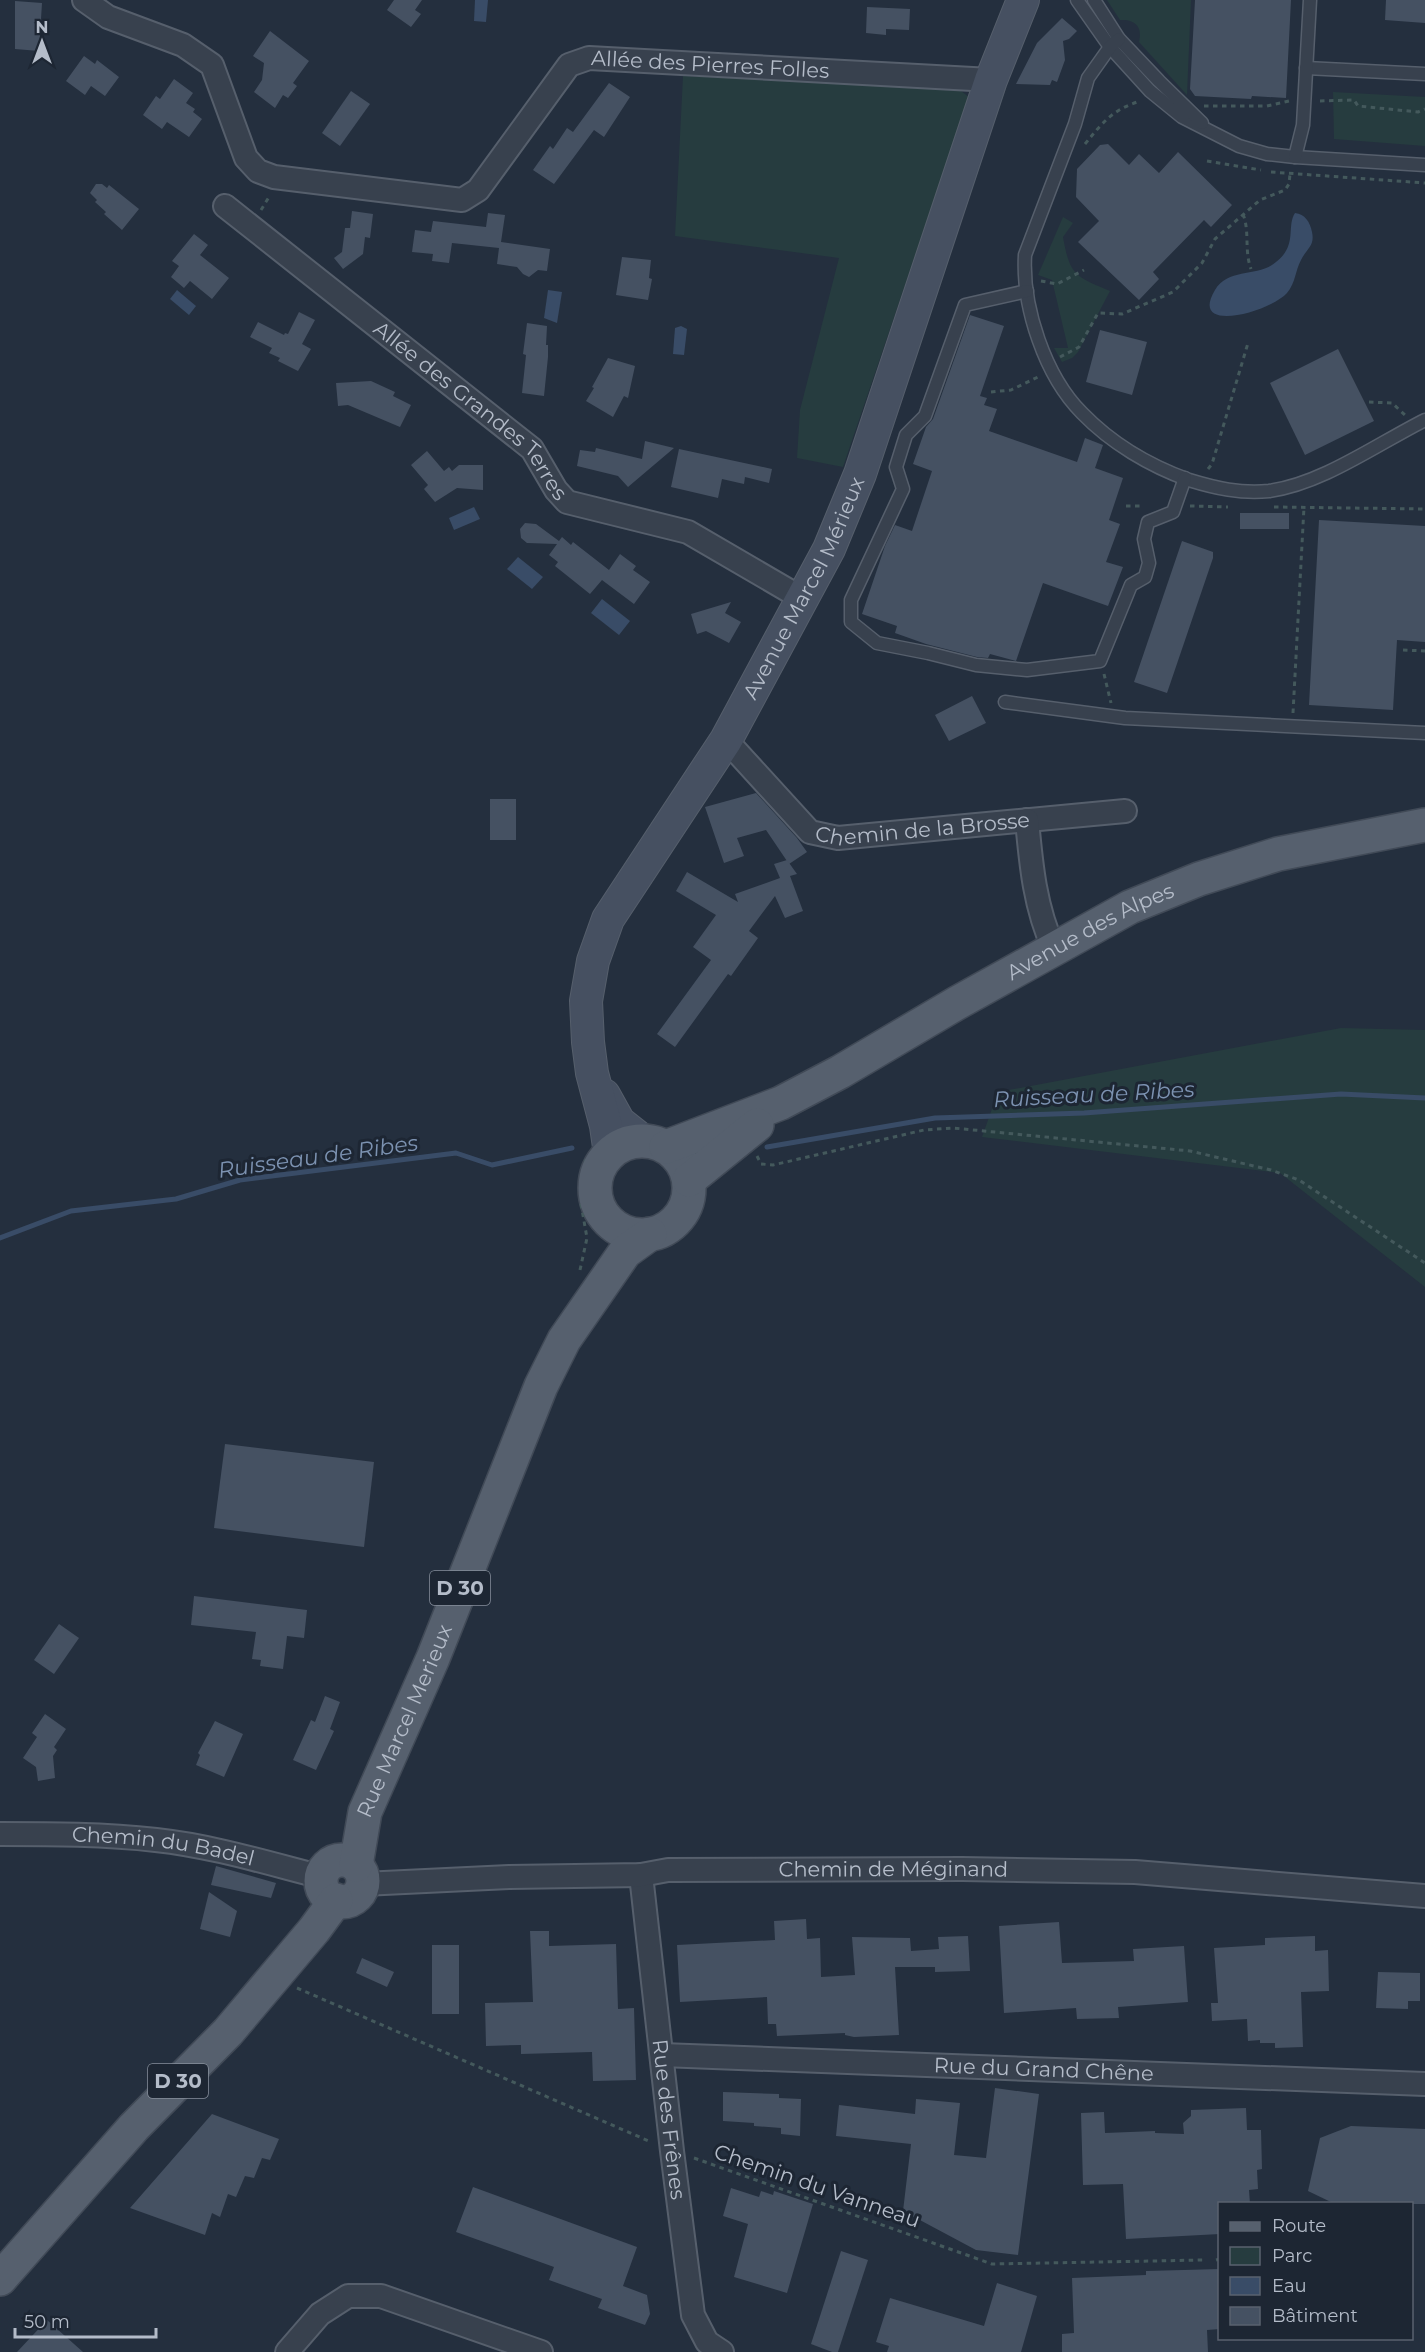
<svg xmlns="http://www.w3.org/2000/svg" width="1425" height="2352" font-family="Montserrat,sans-serif">
<style>
.green{fill:#263c3f}
.water{fill:#394c67}
.lines{fill:none;stroke-linecap:round;stroke-linejoin:round}
.stream{stroke:#394c67;stroke-width:5}
.building{fill:#455162}
.lane-casing{stroke:#565f6c;stroke-width:15}
.street-casing{stroke:#565f6c;stroke-width:26}
.secondary-casing{stroke:#565f6c;stroke-width:34}
.primary-casing{stroke:#414a57;stroke-width:36}
.path{stroke:#44595c;stroke-width:3;stroke-dasharray:4.5 4.5;stroke-linecap:butt}
.lane{stroke:#38414e;stroke-width:12}
.street{stroke:#38414e;stroke-width:22}
.secondary{stroke:#465061;stroke-width:32}
.primary{stroke:#56606e;stroke-width:33}
.labels{text-anchor:middle;stroke-width:6;stroke-linejoin:round;paint-order:stroke}
.shield{fill:#1d2633;stroke:#878f9c;stroke-width:1.5}
.shield-label{font-size:20px;font-weight:bold;fill:#b4bcc9}
.street-label{font-size:21px;fill:#b4bcc9;stroke:#1d2633}
.water-label{font-size:22px;font-style:italic;fill:#7c92b1;stroke:#1d2633}
</style>
<rect width="100%" height="100%" fill="#242f3e"/>
<g class="green">
<path d="M1107 0H1191L1187 95 1139 42C1143 27 1135 19 1120 20Z"/>
<polygon points="683,76 957,88 969,97 843,467 797,458 800,410 839,258 675,236"/>
<polygon points="1333,92 1425,97 1425,146 1334,139"/>
<path d="M1063 217 1073 223 1063 237C1070 276 1075 276 1110 291L1078 352 1072 358 1062 362 1054 348H1068L1052 280 1038 275Z"/>
<polygon points="1341,1028 1425,1030 1425,1287 1280,1173 982,1137 998,1092"/>
</g>
<g class="water">
<polygon points="475,0 488,0 486,22 474,21"/>
<path d="M1295 213C1305 214 1310 222 1312 232 1315 246 1307 248 1301 260 1295 271 1296 282 1287 293 1270 312 1188 335 1215 290 1229 267 1258 278 1276 262 1298 245 1286 227 1295 213Z"/>
<polygon points="177,290 196,306 189,315 170,299"/>
<polygon points="548,290 562,292 557,323 544,318"/>
<polygon points="681,326 687,329 684,355 673,354 675,328"/>
<polygon points="474,507 480,519 454,530 449,518"/>
<polygon points="518,557 543,577 532,589 507,569"/>
<polygon points="602,599 630,621 619,635 591,613"/>
</g>
<g class="lines">
<g class="stream">
<polyline points="767,1147 935,1118 1084,1113 1341,1094 1425,1098"/>
<polyline points="0,1238 71,1211 176,1199 240,1180 456,1153 492,1165 572,1148"/>
</g>
</g>
<g class="building">
<polygon points="394,0 422,0 415,10 421,14 411,27 387,10"/>
<polygon points="1195,0 1291,0 1286,98 1252,96 1251,99 1195,96 1190,89"/>
<polygon points="1386,0 1425,0 1425,23 1385,20"/>
<polygon points="15,1 42,3 39,51 15,49"/>
<polygon points="867,7 910,9 909,30 886,29 886,35 866,33"/>
<polygon points="1062,18 1077,31 1069,39 1063,41 1065,60 1057,82 1052,80 1050,85 1016,84 1037,43"/>
<polygon points="270,31 309,61 293,83 297,86 288,98 283,95 275,108 254,92 262,80 264,63 253,56"/>
<polygon points="84,56 95,64 97,60 119,77 105,96 91,86 85,95 66,81"/>
<polygon points="174,79 193,93 186,103 195,109 193,112 202,119 189,137 167,122 162,129 143,115 156,96 160,99"/>
<polygon points="609,83 630,97 604,137 594,130 554,184 533,170 550,146 553,149 567,128 573,132"/>
<polygon points="351,91 370,104 340,146 322,133"/>
<polygon points="1108,144 1129,165 1139,154 1159,173 1178,152 1232,205 1211,227 1204,220 1153,272 1159,279 1139,300 1078,242 1099,221 1076,197 1077,169 1100,145"/>
<polygon points="96,184 102,184 107,188 109,185 139,209 122,230 104,214 106,212 95,202 97,200 90,193"/>
<polygon points="352,211 373,214 370,238 365,237 363,254 343,269 334,258 342,252 345,228 350,228"/>
<polygon points="488,213 505,215 501,242 550,249 547,271 538,270 529,277 523,274 517,267 497,264 499,248 452,243 449,263 432,261 433,254 412,252 415,230 431,232 433,221 486,227"/>
<polygon points="194,234 208,245 200,255 229,278 212,299 190,281 184,288 171,277 179,266 172,261"/>
<polygon points="622,257 651,260 649,278 652,279 648,300 616,295"/>
<polygon points="299,312 315,320 302,344 311,349 298,371 278,361 280,358 269,353 272,348 250,337 258,322 284,335 285,333 288,334"/>
<polygon points="970,315 1004,326 980,396 987,398 984,405 997,409 989,431 1077,462 1085,438 1103,445 1095,468 1123,478 1109,520 1120,524 1106,562 1123,567 1108,606 1043,583 1016,661 990,654 988,658 977,657 926,644 895,633 897,626 862,614 885,546 895,525 912,531 932,471 913,464 926,427 933,419"/>
<polygon points="527,323 547,326 546,345 548,345 548,357 544,396 522,393 526,355 523,354"/>
<polygon points="1100,330 1147,342 1132,395 1086,382"/>
<polygon points="1338,349 1374,421 1305,455 1270,383"/>
<polygon points="608,358 635,366 628,398 624,396 613,417 586,401 594,388 592,387"/>
<polygon points="371,381 395,392 393,396 411,405 400,427 348,405 338,406 336,383"/>
<polygon points="645,441 674,448 628,487 618,476 577,466 580,450 595,452 596,448 642,459"/>
<polygon points="679,449 772,469 769,483 745,477 744,484 722,479 718,498 671,487"/>
<polygon points="427,451 444,471 449,467 452,471 459,465 483,465 483,490 457,488 435,502 424,489 428,485 411,465"/>
<rect x="1240" y="513" width="49" height="16"/>
<polygon points="1319,520 1425,526 1425,642 1397,640 1393,710 1309,705"/>
<polygon points="525,523 536,524 559,541 562,537 571,545 573,542 609,570 620,554 636,566 633,570 650,582 634,604 602,580 590,594 555,566 558,562 549,555 557,544 527,543 521,538 520,529"/>
<polygon points="1182,541 1213,552 1213,558 1167,693 1134,682"/>
<polygon points="731,602 725,613 741,622 729,643 706,631 697,634 691,614"/>
<polygon points="972,696 986,723 949,741 935,715"/>
<polygon points="756,793 797,838 807,852 789,864 766,830 737,838 744,856 724,863 705,807"/>
<rect x="490" y="799" width="26" height="41"/>
<polygon points="787,860 797,874 790,876 803,911 785,918 775,896 749,931 758,938 731,976 728,974 675,1047 657,1034 711,960 693,947 716,915 676,891 687,872 738,902 735,894 780,878 774,864"/>
<polygon points="225,1444 374,1462 364,1547 214,1528"/>
<polygon points="194,1596 307,1610 304,1638 287,1636 283,1669 260,1666 261,1660 252,1659 256,1632 191,1625"/>
<polygon points="59,1624 79,1638 54,1674 34,1660"/>
<polygon points="325,1696 340,1702 330,1729 334,1731 316,1770 293,1760 311,1720 315,1722"/>
<polygon points="45,1714 66,1729 54,1747 57,1750 53,1756 55,1778 38,1781 36,1767 23,1758 37,1737 32,1733"/>
<polygon points="215,1721 243,1734 224,1777 196,1765 200,1755 198,1753"/>
<polygon points="216,1866 276,1883 271,1898 211,1885"/>
<polygon points="209,1892 237,1911 230,1937 200,1929"/>
<polygon points="806,1919 807,1939 820,1938 821,1977 855,1975 852,1937 910,1938 911,1951 939,1949 938,1937 968,1936 970,1971 935,1972 935,1967 895,1967 899,2035 854,2037 845,2035 845,2033 777,2036 776,2024 768,2024 767,1997 680,2002 677,1945 775,1940 774,1921"/>
<polygon points="1059,1922 1062,1963 1134,1961 1133,1949 1184,1946 1188,2002 1118,2007 1119,2018 1077,2019 1076,2008 1004,2013 999,1926"/>
<polygon points="530,1931 549,1931 549,1946 616,1944 618,2009 634,2008 636,2080 593,2081 592,2052 521,2054 521,2045 486,2046 485,2003 533,2002"/>
<polygon points="1315,1936 1315,1951 1328,1950 1329,1991 1301,1992 1303,2047 1275,2048 1275,2043 1260,2043 1260,2040 1248,2041 1247,2019 1212,2021 1211,2003 1218,2003 1214,1948 1265,1945 1265,1938"/>
<rect x="432" y="1945" width="27" height="69"/>
<polygon points="362,1958 394,1972 387,1987 356,1973"/>
<polygon points="1378,1972 1420,1973 1420,2001 1408,2001 1408,2009 1376,2008"/>
<polygon points="995,2088 1039,2094 1018,2255 976,2250 903,2211 911,2144 836,2136 839,2105 915,2114 916,2099 960,2103 954,2155 986,2158"/>
<polygon points="723,2092 779,2094 779,2098 801,2099 800,2136 781,2134 781,2128 754,2126 754,2123 723,2121"/>
<polygon points="1246,2108 1247,2130 1261,2130 1262,2169 1257,2170 1258,2189 1249,2190 1250,2204 1220,2204 1220,2234 1126,2239 1123,2184 1083,2185 1081,2113 1104,2112 1105,2133 1155,2131 1155,2133 1184,2134 1183,2123 1191,2116 1191,2110"/>
<polygon points="212,2114 279,2139 270,2160 262,2158 254,2178 245,2176 236,2197 228,2194 220,2217 212,2213 205,2235 130,2208"/>
<polygon points="1351,2126 1425,2129 1425,2204 1335,2204 1308,2191 1320,2138"/>
<polygon points="473,2187 637,2247 623,2286 647,2295 650,2314 645,2325 598,2308 602,2299 549,2280 554,2267 456,2232"/>
<polygon points="731,2188 759,2197 761,2191 773,2195 774,2191 813,2204 787,2293 734,2277 748,2224 723,2216"/>
<polygon points="841,2251 868,2260 838,2352 832,2352 811,2344"/>
<polygon points="1220,2269 1220,2329 1207,2330 1208,2352 1062,2352 1062,2334 1074,2333 1072,2278 1146,2275 1146,2271"/>
<polygon points="997,2283 1037,2296 1021,2352 887,2352 889,2346 876,2342 890,2298 984,2326"/>
<polygon points="47,2320 83,2352 17,2352"/>
</g>
<g class="lines">
<g class="lane-casing">
<g id="lane">
<polyline points="1077,0 1110,47 1150,91 1182,117 1239,146 1267,154 1295,157 1425,165"/>
<polyline points="1094,0 1119,39 1159,81 1202,123"/>
<path d="M1119 39 1110 47 1088 78 1075 124 1025 255C1022 307 1045 376 1082 413 1111 443 1150 466 1189 480 1215 488 1241 494 1269 491 1322 484 1377 444 1425 420"/>
<polyline points="1306,68 1425,74"/>
<polyline points="1295,157 1303,125 1310,0"/>
<polyline points="1027,291 965,305 925,416 906,435 896,467 903,489 851,600 851,622 877,643 928,653 976,665 1027,670 1100,661 1131,585 1145,577 1149,563 1144,539 1148,522 1173,512 1185,478"/>
<polyline points="1005,702 1125,718 1425,733"/>
</g>
</g>
<g class="street-casing">
<g id="street">
<path id="s1" d="M84 0 108 17 183 45 212 65 246 158 258 171 274 177 462 200 478 190 569 65 589 58 991 80"/>
<path id="s2" d="M225 206 532 449 556 490 567 502 688 532 803 599"/>
<path id="s3" d="M726 740 810 832 838 838 1125 811"/>
<path d="M1027 820C1031 865 1035 908 1054 949"/>
<path id="s4" d="M0 1834C52 1834 104 1834 156 1840 212 1846 267 1863 322 1877"/>
<path id="s5" d="M641 1875 672 2151 693 2315 707 2342 722 2352"/>
<path id="s6" d="M363 1884 509 1877 641 1875 668 1870 962 1869 1135 1872 1425 1896"/>
<path id="s7" d="M662 2055 1425 2084"/>
<polyline points="287,2352 320,2314 348,2296 381,2296 541,2352"/>
</g>
</g>
<g class="secondary-casing">
<g id="secondary">
<polyline points="604,1095 619,1122 643,1141"/>
<path id="s8" d="M610 1154 606 1126 592 1073 588 1042 586 1001 593 961 608 919 726 740 829 549 860 474 991 80 1023 0"/>
</g>
</g>
<g class="primary-casing">
<g id="primary">
<circle cx="642" cy="1188" r="47"/>
<path id="s9" d="M666 1147 781 1103 840 1072 957 1003 1130 907 1199 879 1278 854 1425 825"/>
<polyline points="689,1180 757,1125"/>
<circle cx="342" cy="1881" r="21"/>
<path id="s10" d="M356 1865 365 1812 433 1658 541 1386 564 1340 625 1252 650 1234"/>
<polyline points="0,2279 134,2127 228,2032 314,1930 336,1900"/>
</g>
</g>
<g class="path">
<polyline points="1320,101 1354,100 1358,106 1418,112 1425,109"/>
<polyline points="1204,106 1267,106 1289,101"/>
<path d="M1085 144C1103 122 1112 110 1140 101"/>
<polyline points="1207,161 1261,170"/>
<polyline points="1271,172 1425,183"/>
<polyline points="261,210 269,197"/>
<path d="M1243 214C1250 232 1244 250 1251 269"/>
<polyline points="1041,281 1057,284 1084,270"/>
<polyline points="1060,357 1079,347 1098,313 1122,314 1173,292 1202,263 1215,239 1260,200 1285,190 1289,184 1290,174"/>
<polyline points="991,392 1011,390 1038,377"/>
<polyline points="1369,402 1392,403 1405,415"/>
<polyline points="1208,469 1212,464 1248,343"/>
<polyline points="1126,506 1144,506"/>
<polyline points="1190,506 1228,507"/>
<polyline points="1274,507 1425,509"/>
<polyline points="1403,650 1425,651"/>
<polyline points="1104,674 1111,703"/>
<polyline points="1293,713 1304,507"/>
<polyline points="757,1156 761,1164 773,1165 924,1130 953,1128 1190,1151 1271,1170 1299,1180 1425,1263"/>
<polyline points="580,1270 587,1238 581,1204 582,1179 586,1158"/>
<polyline points="297,1988 651,2142"/>
<polyline points="694,2158 992,2264 1204,2260"/>
<polyline points="1216,2260 1220,2259"/>
</g>
<use href="#lane" class="lane"/>
<use href="#street" class="street"/>
<use href="#secondary" class="secondary"/>
<use href="#primary" class="primary"/>
</g>
<g class="labels">
<g class="shield">
<rect x="430" y="1571" width="60" height="34" rx="4.5"/>
<rect x="148" y="2064" width="60" height="34" rx="4.5"/>
</g>
<g class="shield-label">
<text x="460" y="1595">D 30</text>
<text x="178" y="2088">D 30</text>
</g>
<g class="street-label">
<text dy="7" stroke="none"><textPath href="#s1" startOffset="784">Allée des Pierres Folles</textPath></text>
<text dy="7" stroke="none"><textPath href="#s2" startOffset="321">Allée des Grandes Terres</textPath></text>
<text dy="7" stroke="none"><textPath href="#s8" startOffset="626">Avenue Marcel Mérieux</textPath></text>
<text dy="7" stroke="none"><textPath href="#s3" startOffset="238">Chemin de la Brosse</textPath></text>
<text dy="7" stroke="none"><textPath href="#s9" startOffset="477">Avenue des Alpes</textPath></text>
<text dy="7" stroke="none"><textPath href="#s10" startOffset="153">Rue Marcel Merieux</textPath></text>
<text dy="7" stroke="none"><textPath href="#s4" startOffset="164">Chemin du Badel</textPath></text>
<text dy="7" stroke="none"><textPath href="#s6" startOffset="531">Chemin de Méginand</textPath></text>
<text dy="7" stroke="none"><textPath href="#s7" startOffset="382">Rue du Grand Chêne</textPath></text>
<text dy="7" stroke="none"><textPath href="#s5" startOffset="246">Rue des Frênes</textPath></text>
<text transform="translate(817 2186) rotate(19)" y="7">Chemin du Vanneau</text>
</g>
<g class="water-label">
<text transform="translate(1094 1094) rotate(-3)" y="8">Ruisseau de Ribes</text>
<text transform="translate(318 1156) rotate(-8)" y="8">Ruisseau de Ribes</text>
</g>
</g>
<rect x="1218" y="2202" width="195" height="138" fill="#1d2633" stroke="#59626f" stroke-width="1.5"/>
<rect x="1230" y="2222" width="30" height="9" fill="#56606e" stroke="#59626f" stroke-width="1.5"/>
<text x="1272" y="2232" font-size="18" fill="#b4bcc9">Route</text>
<rect x="1230" y="2247" width="30" height="18" fill="#263c3f" stroke="#59626f" stroke-width="1.5"/>
<text x="1272" y="2262" font-size="18" fill="#b4bcc9">Parc</text>
<rect x="1230" y="2277" width="30" height="18" fill="#394c67" stroke="#59626f" stroke-width="1.5"/>
<text x="1272" y="2292" font-size="18" fill="#b4bcc9">Eau</text>
<rect x="1230" y="2307" width="30" height="18" fill="#455162" stroke="#59626f" stroke-width="1.5"/>
<text x="1272" y="2322" font-size="18" fill="#b4bcc9">Bâtiment</text>
<g transform="translate(42 42)" stroke="#1d2633" stroke-width="4.5" paint-order="stroke">
<path d="M0-4.5L10 22L0 15L-10 22Z" fill="#b4bcc9"/>
<text y="-9" font-size="16" font-weight="bold" text-anchor="middle" fill="#b4bcc9">N</text>
</g>
<path d="M15 2328v9h141v-9" fill="none" stroke="#b4bcc9" stroke-width="3"/>
<text x="24" y="2328" font-size="18" fill="#b4bcc9" stroke="#1d2633" stroke-width="4.5" paint-order="stroke">50 m</text>
</svg>
